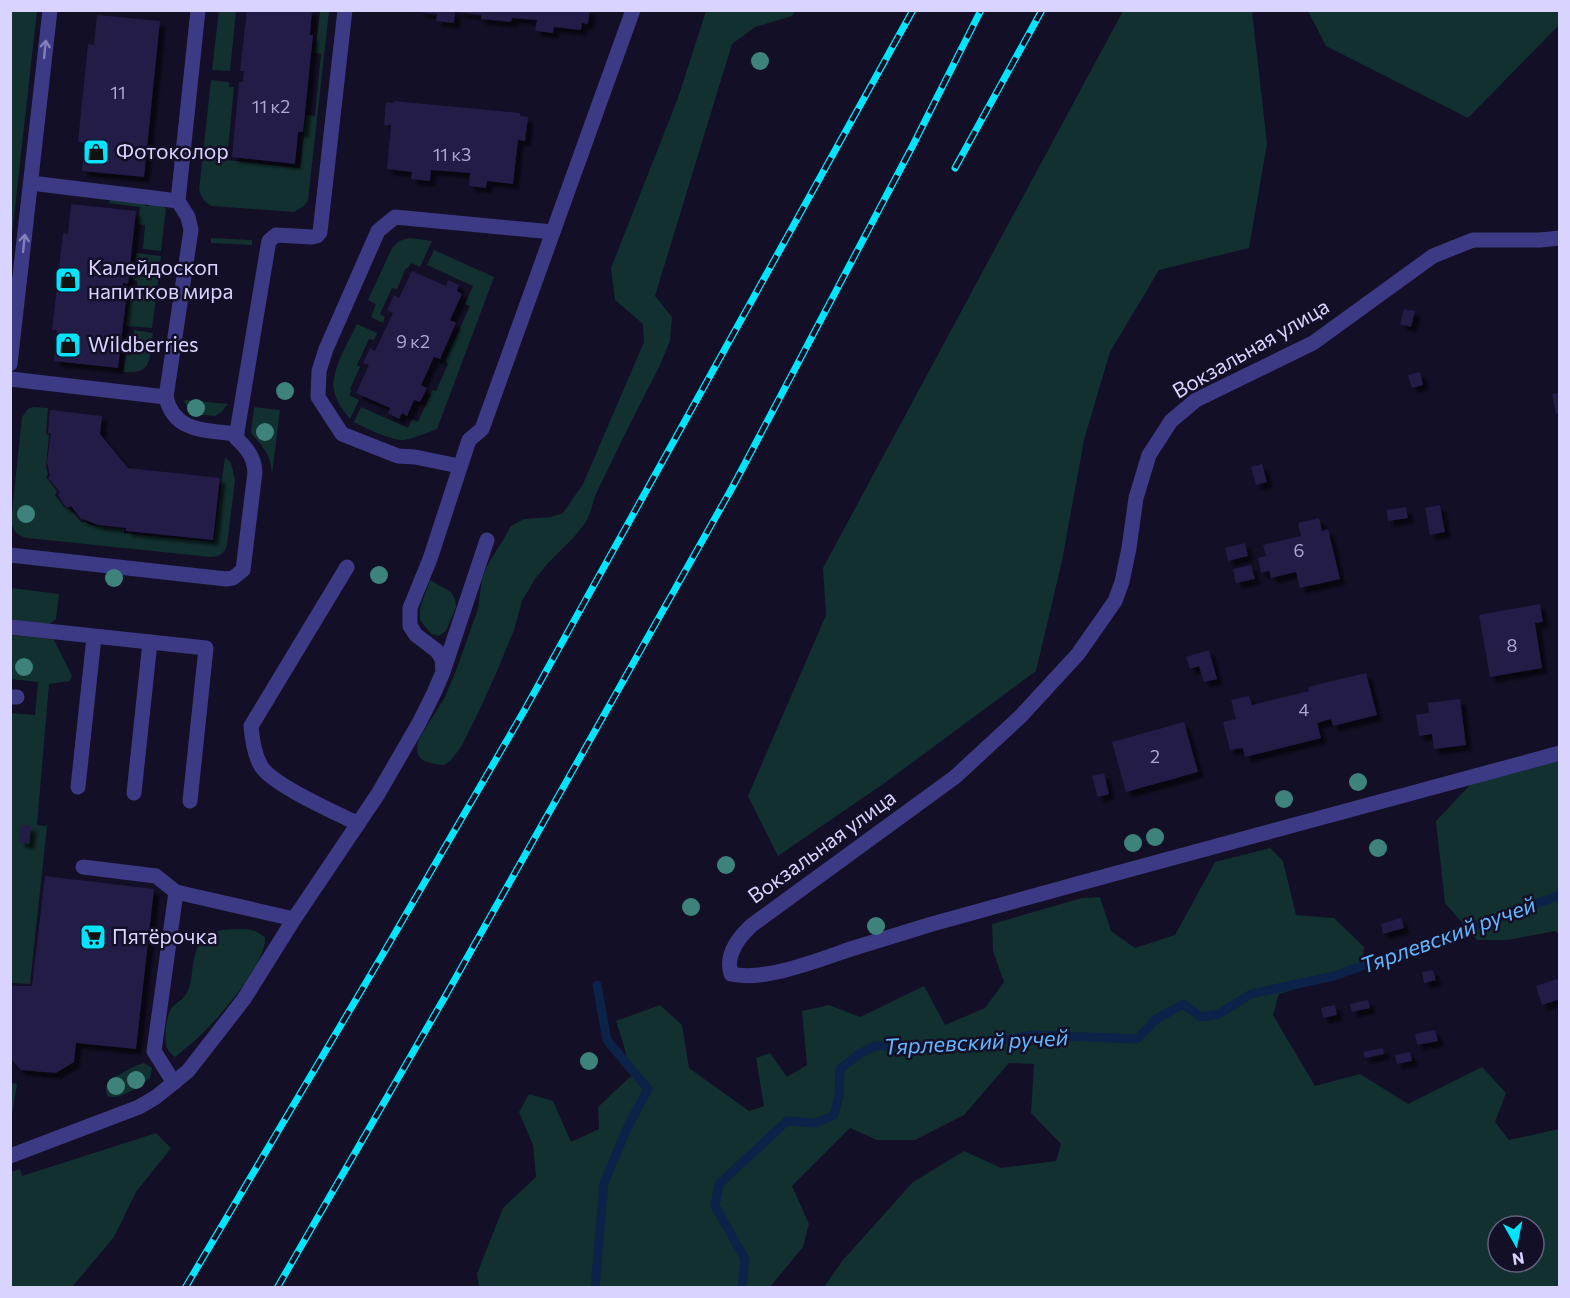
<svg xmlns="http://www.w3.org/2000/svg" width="1570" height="1298" font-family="Commissioner,sans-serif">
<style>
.green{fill:#12302f;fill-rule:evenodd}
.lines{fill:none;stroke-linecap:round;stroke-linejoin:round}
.stream{stroke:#0c2248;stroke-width:9}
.building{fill:#241b47;filter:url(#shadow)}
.lane{stroke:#3d3a85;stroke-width:15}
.street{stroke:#3d3a85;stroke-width:15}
.rail-casing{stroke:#00e5ff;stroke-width:7}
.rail{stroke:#130f26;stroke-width:4.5;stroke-dasharray:14;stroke-linecap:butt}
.tree{fill:#3d827b}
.oneway{stroke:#837fbc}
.labels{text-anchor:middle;stroke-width:5;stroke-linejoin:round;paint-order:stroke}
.number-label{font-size:18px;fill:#aca6d1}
.poi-label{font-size:21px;fill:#d9d4ff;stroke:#130f26;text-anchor:start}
.street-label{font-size:21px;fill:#d9d4ff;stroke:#130f26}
.water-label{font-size:22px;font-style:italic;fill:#62b6ff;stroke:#130f26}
</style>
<defs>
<filter id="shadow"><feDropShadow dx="5.5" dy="5.5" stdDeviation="1.5" flood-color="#0009"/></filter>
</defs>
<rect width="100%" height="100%" fill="#130f26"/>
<g class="green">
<polygon points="11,10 37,11 11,244 10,11"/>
<polygon points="219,10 236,11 230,71 212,70"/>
<path d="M320 11H329L308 200 304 206 294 212 212 206C204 202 202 198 199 190L211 80 229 82V87H234L227 160 300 168 306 115 315 116 321 54 315 53Z"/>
<path d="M706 11H795L792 16 755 27 732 44 655 296 672 317 670 341 660 365 625 434 595 496 591 510 586 522 574 537 548 563 535 579 522 601 514 630 495 676 479 711 461 747 451 760 444 765C426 763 412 761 419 739L445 697 457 668 478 609 482 579 487 566 503 540 511 526 524 519 551 517 563 513 583 484 644 342 643 324 615 300 611 268 678 98Z"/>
<polygon points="1123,11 1252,11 1267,144 1249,248 1159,270 1110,352 1084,440 1062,561 1036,671 886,782 778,856 748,796 826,615 823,568"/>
<polygon points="1308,11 1559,11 1559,25 1468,118 1326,46"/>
<polygon points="112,200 145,203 145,206 149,206 149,204 161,205 166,209 161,251 143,249 145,225 138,224 140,207 108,203"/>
<polygon points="211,238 252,240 252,245 211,243"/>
<polygon points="410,238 432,241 420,267 411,263 408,268 406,268 397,289 392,288 380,314 385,317 383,323 371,317 376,304 368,300 392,248 399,241"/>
<path d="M434 250 494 277 437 429C426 433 415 438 404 440 392 441 365 428 354 422L361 407 408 428 412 419 418 422 432 390 436 391 448 364 445 361 470 306 465 304 473 286 427 265Z"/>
<polygon points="136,253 161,256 157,289 137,286 137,281 133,280"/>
<polygon points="136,294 156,297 152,328 126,326 129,300 135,300"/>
<path d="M357 324 377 333 374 340 369 339 357 365 360 367 350 389 352 390 349 395 359 400 350 419C343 410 336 401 334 390 330 372 349 341 357 324Z"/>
<path d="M134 330 153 333C149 358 154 375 123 372L126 355H131Z"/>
<polygon points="184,400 228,404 221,412 215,416 194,414 188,409"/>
<path d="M33 407 48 408 46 434 49 435 46 467 48 475 46 477 57 491 55 495 63 506 68 510 70 509 82 523 85 521 91 525 124 529V533L214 542 225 457 231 463 235 480 227 545C225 554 218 557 210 557L28 538C18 536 13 532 11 521L22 417 28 409Z"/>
<path d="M254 407 280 410 272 475C271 454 264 448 251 433Z"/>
<polygon points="430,580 451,592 455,599 456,607 446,631 439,636 431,634 420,620 420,608"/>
<polygon points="11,588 59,594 56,619 49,624 11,621"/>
<polygon points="11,635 50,639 54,640 72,676 70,681 49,684 37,825 47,826 30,984 11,983 11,713 35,715 38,682 11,679"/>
<polygon points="1559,761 1559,934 1555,931 1508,940 1477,940 1445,903 1436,821 1472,783"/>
<path d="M1270 848 1283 861 1296 915 1334 918 1364 947 1362 969 1279 994 1273 1015 1315 1086 1360 1074 1408 1104 1482 1067 1506 1093 1495 1122 1509 1140 1559 1129V1287H824L843 1260 913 1182 964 1151 1001 1168 1056 1161 1061 1144 1031 1113 1034 1064 1009 1063 964 1115 915 1140H877L850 1128 792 1186 809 1224 803 1247 770 1287H479L477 1274 503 1208 536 1177 533 1145 519 1112 529 1094 553 1101 571 1142 599 1129 598 1107 631 1076 624 1046 616 1021 660 1005 682 1025 689 1068 749 1111 764 1106 756 1058 770 1053 787 1077 807 1065 802 1011 829 1005 860 1017 924 986 945 1025 985 1008 1004 982 993 951 992 924 1082 898 1100 897 1111 931 1135 948 1175 935 1215 862ZM1498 1226H1534V1262H1498Z"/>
<path d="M247 929 255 931 265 937C267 963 221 1015 203 1033 194 1042 184 1049 175 1057 172 1054 170 1053 168 1050 163 1042 166 1016 171 1009 178 1000 184 1001 189 988 194 972 191 952 203 939 213 928 233 929 247 929Z"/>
<path d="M144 1063 152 1068 150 1078C139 1086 120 1101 107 1096 106 1091 105 1086 109 1082 115 1076 136 1065 144 1063Z"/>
<polygon points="11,1083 17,1084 11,1121 10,1083"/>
<polygon points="156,1133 171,1148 136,1192 114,1237 72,1287 11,1287 11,1172 20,1169 22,1176"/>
</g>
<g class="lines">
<g class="stream">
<polyline points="595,1288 604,1183 628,1126 648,1089 607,1040 597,985"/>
<polyline points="742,1288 745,1259 715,1206 719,1184 787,1121 816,1123 834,1115 839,1097 840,1069 859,1054 875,1046 965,1046 1034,1035 1137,1039 1155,1020 1183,1004 1201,1017 1219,1014 1251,994 1334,976 1560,895"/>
</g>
</g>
<g class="building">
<polygon points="247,10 312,10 310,35 313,35 303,132 298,132 295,164 232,157 239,82 243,82 244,71 240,71"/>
<polygon points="419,10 455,10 454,23 436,21 437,14 419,12"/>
<polygon points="457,10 590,10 588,24 582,23 581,30 554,27 553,33 535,31 537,20 512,18 511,22 481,19 481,15 457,12"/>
<polygon points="97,15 160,21 144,177 82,171 85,143 78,142 88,44 94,45"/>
<polygon points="394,101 520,113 520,116 528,117 525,141 518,140 513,184 487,181 486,188 469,186 470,173 431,170 430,181 411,179 412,172 387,169 391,125 384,125 386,102 394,103"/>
<polygon points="71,204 136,211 128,284 123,283 122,292 127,292 118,368 54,361 57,330 52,330 63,233 68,234"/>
<polygon points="412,271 446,286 448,280 459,285 457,291 462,294 450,320 456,323 440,359 434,357 421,385 427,388 420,402 414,400 407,416 402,413 399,419 388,413 390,408 356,393 369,365 363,363 370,348 375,351 393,313 387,310 394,295 399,298"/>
<polygon points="1404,309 1415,311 1411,327 1400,324"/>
<polygon points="1420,372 1423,385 1412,388 1408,375"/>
<polygon points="1560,393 1560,414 1556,414 1552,394"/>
<polygon points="50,410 102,416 100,434 128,468 220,478 213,540 126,531 126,528 98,525 83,519 82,520 71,506 68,508 64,505 58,495 60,492 48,478 50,476 47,462 51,433 48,433"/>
<polygon points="1262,464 1267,482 1256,485 1251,467"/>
<polygon points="1440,505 1445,532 1430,535 1425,508"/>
<polygon points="1406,507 1408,518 1388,521 1387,510"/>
<polygon points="1319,518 1322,531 1328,529 1340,579 1300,588 1296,572 1271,578 1269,571 1261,573 1258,558 1266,556 1263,545 1301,536 1298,523"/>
<polygon points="1245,543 1248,556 1228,561 1225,548"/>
<polygon points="1251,565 1255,579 1236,583 1233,569"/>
<polygon points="1540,604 1543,622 1535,623 1542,668 1490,677 1479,615"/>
<polygon points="1209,650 1217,679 1204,682 1199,666 1190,669 1186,657"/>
<polygon points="1366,673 1377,715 1333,726 1331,719 1317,723 1321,738 1245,757 1243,748 1230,750 1223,722 1236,719 1231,700 1249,696 1252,705 1309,691 1308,687"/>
<polygon points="1460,699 1466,745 1434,749 1432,734 1419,736 1416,715 1429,713 1428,703"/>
<polygon points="1184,722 1198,772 1126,792 1112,742"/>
<polygon points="1104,773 1109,794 1098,797 1092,776"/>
<polygon points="21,825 31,826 29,844 19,842"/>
<polygon points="45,876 154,889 136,1049 76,1043 74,1062 56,1073 21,1070 10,1058 10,986 32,986"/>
<polygon points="1401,918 1404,928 1383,934 1381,924"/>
<polygon points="1433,970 1436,980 1424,983 1422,972"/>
<polygon points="1557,979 1560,986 1560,999 1542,1005 1536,986"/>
<polygon points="1368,1000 1370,1008 1352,1012 1350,1004"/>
<polygon points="1335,1005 1337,1015 1323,1018 1321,1008"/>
<polygon points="1435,1030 1438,1041 1417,1045 1415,1034"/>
<polygon points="1383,1048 1384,1054 1365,1058 1363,1052"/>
<polygon points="1410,1052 1412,1061 1397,1064 1395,1055"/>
</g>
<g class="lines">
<g class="lane">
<polyline points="31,183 178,201"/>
<path d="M10 379 166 397C174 433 207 430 237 434"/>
<polyline points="166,397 191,230 188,217 178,201 198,10"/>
<polyline points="459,466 415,457 398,456 342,434 318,397 319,371 326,349 378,231 395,217 553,232"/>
<path d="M10 555 226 579 233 578 243 570 255 472C254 457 247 448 236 438L268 246 269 241 276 235 312 237 317 236 320 232 345 10"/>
<path d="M347 567 251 726C252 739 254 754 261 766 272 785 337 813 358 824"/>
<polyline points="10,627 206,648 190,801"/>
<polyline points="443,672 487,540"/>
<polyline points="10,697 17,697"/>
<polyline points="78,787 94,637"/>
<polyline points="134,793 150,642"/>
<polyline points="83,867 156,876 176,892 154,1051 174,1083"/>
<polyline points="176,892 294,919"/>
<polyline points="10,1156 139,1107 156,1097 188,1071 244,999 294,919 378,794 419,723 434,693 443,672 442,659 437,651 416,635 410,626 410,608 430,559 469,440 482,429 633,10"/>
</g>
<g class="street">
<path d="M1560 238 1540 240H1473L1433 256 1313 343 1196 400 1171 421 1149 455 1136 498 1129 548 1122 582 1115 601 1078 654 1021 716 955 777 752 925C739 937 725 955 731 974 766 982 820 959 854 948 880 940 906 932 932 924 1141 866 1350 809 1560 753"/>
<polyline points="10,364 50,10"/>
</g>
<g class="rail-casing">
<g id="rail">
<polyline points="955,168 1042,10"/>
<polyline points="185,1288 380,959 524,711 913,10"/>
<polyline points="277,1288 446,995 732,488 912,147 981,10"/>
</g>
</g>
<use href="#rail" class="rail"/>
</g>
<g class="tree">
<circle cx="760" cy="61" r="9"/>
<circle cx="285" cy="391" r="9"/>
<circle cx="196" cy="408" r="9"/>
<circle cx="265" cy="432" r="9"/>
<circle cx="26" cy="514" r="9"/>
<circle cx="379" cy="575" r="9"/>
<circle cx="114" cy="578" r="9"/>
<circle cx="24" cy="667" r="9"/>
<circle cx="1358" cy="782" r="9"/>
<circle cx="1284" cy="799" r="9"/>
<circle cx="1155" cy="837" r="9"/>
<circle cx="1133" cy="843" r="9"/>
<circle cx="1378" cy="848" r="9"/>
<circle cx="726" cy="865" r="9"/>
<circle cx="691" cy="907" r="9"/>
<circle cx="876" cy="926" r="9"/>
<circle cx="589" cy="1061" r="9"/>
<circle cx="136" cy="1080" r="9"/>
<circle cx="116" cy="1086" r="9"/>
</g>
<defs><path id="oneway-shaft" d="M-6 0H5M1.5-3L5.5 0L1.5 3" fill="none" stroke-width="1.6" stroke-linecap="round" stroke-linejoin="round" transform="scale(1.5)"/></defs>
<g class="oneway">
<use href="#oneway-shaft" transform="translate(45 49) rotate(-84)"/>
<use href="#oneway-shaft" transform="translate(24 243) rotate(-84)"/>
</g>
<defs>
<g id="shop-square" transform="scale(1.35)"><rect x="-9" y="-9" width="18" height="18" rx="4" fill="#00e5ff" stroke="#130f26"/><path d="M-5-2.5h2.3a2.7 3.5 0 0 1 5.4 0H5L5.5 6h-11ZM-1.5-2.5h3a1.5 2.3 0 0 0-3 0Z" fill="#111"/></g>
<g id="supermarket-square" transform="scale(1.35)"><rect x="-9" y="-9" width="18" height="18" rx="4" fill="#00e5ff" stroke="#130f26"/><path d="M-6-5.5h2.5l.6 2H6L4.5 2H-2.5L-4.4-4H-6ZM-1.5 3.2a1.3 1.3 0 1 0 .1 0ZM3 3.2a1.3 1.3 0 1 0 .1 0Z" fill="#111"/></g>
</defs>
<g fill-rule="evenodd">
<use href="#shop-square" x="96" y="152"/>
<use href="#shop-square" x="68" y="280"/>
<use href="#shop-square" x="68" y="345"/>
<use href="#supermarket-square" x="93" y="937"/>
</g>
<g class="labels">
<g class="number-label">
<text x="118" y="99">11</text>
<text x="271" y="113">11 к2</text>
<text x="452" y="161">11 к3</text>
<text x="413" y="348">9 к2</text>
<text x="1299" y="557">6</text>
<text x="1512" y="652">8</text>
<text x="1304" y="716">4</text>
<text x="1155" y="763">2</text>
</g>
<g class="poi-label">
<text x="116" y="159">Фотоколор</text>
<text x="88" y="275">Калейдоскоп<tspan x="88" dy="24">напитков мира</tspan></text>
<text x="88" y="352">Wildberries</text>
<text x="112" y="944">Пятёрочка</text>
</g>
<g class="street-label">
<text transform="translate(1251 349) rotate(-30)" y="7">Вокзальная улица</text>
<text transform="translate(822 847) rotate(-36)" y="7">Вокзальная улица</text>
</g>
<g class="water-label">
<text transform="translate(1448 935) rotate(-20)" y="8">Тярлевский ручей</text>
<text transform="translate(976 1042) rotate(-3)" y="8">Тярлевский ручей</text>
</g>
</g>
<rect width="1570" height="1298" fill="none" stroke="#d9d4ff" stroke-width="24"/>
<g transform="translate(1516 1244) rotate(171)"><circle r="28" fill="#130f26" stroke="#625e7d" stroke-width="1.5"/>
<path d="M0-4.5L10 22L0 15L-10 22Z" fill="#00e5ff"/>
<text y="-9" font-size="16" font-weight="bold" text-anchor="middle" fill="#d9d4ff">N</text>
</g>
</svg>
